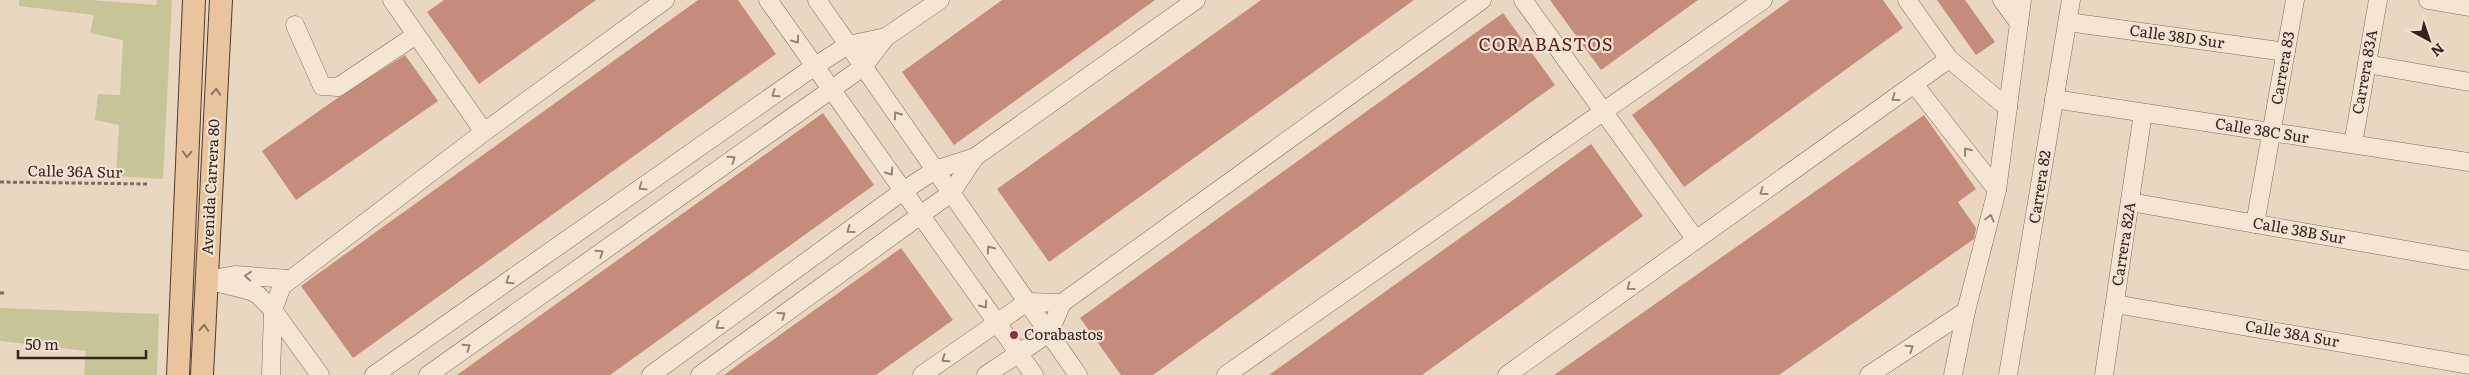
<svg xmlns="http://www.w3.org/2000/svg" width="2469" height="375" font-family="Literata,serif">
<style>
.green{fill:#c7c497}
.building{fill:#c58c7b}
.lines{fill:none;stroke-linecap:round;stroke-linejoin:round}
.minor-casing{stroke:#82695b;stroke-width:19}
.major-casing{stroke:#50382f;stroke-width:24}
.path{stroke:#82695b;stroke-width:3;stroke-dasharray:4 2.5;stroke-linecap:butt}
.minor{stroke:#f5e6d4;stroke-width:18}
.major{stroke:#eac49c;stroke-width:22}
.oneway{stroke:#948579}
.oneway2{stroke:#8e745d}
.poi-dot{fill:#8c3041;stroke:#f2e2d1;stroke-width:2}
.labels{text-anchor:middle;stroke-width:4.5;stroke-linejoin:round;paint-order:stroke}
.street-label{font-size:15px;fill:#33241e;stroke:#f2e2d1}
.poi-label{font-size:15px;fill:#33241e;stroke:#f2e2d1;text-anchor:start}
.quarter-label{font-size:18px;letter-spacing:1px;fill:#5c2321;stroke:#f2e2d1}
</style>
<rect width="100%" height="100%" fill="#ead7c2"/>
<g class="green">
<polygon points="19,0 90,0 156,5 157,0 172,0 163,179 116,176 119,125 95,120 98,94 120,95 123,40 90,33 94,15 19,6"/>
<polygon points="0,308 159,314 157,375 84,375 86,351 0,341"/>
</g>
<g class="building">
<polygon points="444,0 596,0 479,84 427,12"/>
<polygon points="698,0 738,0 776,54 353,358 301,286"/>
<polygon points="1002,0 1155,0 954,145 902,72"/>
<polygon points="1261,0 1414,0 1049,262 997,189"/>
<polygon points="1550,0 1698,0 1601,70"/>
<polygon points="1790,0 1883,0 1903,28 1684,187 1632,115"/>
<polygon points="1937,0 1965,0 1995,42 1976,55"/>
<polygon points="1503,13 1555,85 1153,375 1121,375 1080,318"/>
<polygon points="405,55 438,101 296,200 262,151 339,97"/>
<polygon points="823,113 874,185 610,375 457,375"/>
<polygon points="1924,115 1976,189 1958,202 1976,228 1974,239 1779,375 1554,375"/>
<polygon points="1591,144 1643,216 1422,375 1269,375"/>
<polygon points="901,248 953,320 876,375 724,375"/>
</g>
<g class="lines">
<g class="minor-casing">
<g id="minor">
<polyline points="392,0 484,132"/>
<polyline points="768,0 1034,375"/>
<polyline points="817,0 1078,375"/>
<polyline points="1523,0 1696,240"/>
<polyline points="1907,0 1949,59 2008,108"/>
<polyline points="2002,0 2019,23"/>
<polyline points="2428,0 2469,7"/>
<polyline points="2068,22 2286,52"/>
<polyline points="295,25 322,86 338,87 416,35"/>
<polyline points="2367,64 2469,82"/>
<polyline points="1914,84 1997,190"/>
<polyline points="2054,99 2469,162"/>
<polyline points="2353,144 2378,0"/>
<polyline points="2130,202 2469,261"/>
<polyline points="2255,224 2295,0"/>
<polyline points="212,279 235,275 289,279"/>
<polyline points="207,280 251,291 258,295 273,310 320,375"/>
<polyline points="2115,304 2469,365"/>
<polyline points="271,375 273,310 282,286 484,132 665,0"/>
<polyline points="374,375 815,66 848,45 886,37"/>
<polyline points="428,375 863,67 886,37 940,0"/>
<polyline points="651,375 903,191 935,170 975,157 1196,0"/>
<polyline points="700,375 951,193 975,157"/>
<polyline points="922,375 1027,302 1062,303"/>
<polyline points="986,375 1049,333 1062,303 1482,0"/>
<polyline points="1226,375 1763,0"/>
<polyline points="1507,375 1949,59"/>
<polyline points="1869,375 1966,311 1997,190 2022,0"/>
<polyline points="1953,375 1966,311"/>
<polyline points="2008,375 2071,0"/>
<polyline points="2104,375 2143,113"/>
</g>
</g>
<g class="major-casing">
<g id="major">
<polyline points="178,375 194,0"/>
<polyline points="202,375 221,0"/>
</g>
</g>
<g class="path">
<polyline points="0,182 149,184"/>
<polyline points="0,293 4,293"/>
</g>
<use href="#minor" class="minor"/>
<use href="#major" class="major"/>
</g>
<defs><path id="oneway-chevron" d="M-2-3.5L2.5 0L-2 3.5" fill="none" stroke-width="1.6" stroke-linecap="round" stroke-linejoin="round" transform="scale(1.25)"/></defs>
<g class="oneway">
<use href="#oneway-chevron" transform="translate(796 40) rotate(55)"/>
<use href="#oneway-chevron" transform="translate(775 94) rotate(145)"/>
<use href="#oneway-chevron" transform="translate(1895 98) rotate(144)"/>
<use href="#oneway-chevron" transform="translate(897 115) rotate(-125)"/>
<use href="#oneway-chevron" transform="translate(1967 151) rotate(-128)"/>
<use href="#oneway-chevron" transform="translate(732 159) rotate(-35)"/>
<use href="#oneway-chevron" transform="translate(890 172) rotate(55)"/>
<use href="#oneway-chevron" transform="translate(642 187) rotate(145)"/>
<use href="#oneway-chevron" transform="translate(1763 192) rotate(144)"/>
<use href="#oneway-chevron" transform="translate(1990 218) rotate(-75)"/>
<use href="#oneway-chevron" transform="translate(850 230) rotate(144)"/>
<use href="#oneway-chevron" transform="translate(990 249) rotate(-125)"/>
<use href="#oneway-chevron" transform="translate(600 253) rotate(-35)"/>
<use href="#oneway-chevron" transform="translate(248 276) rotate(-175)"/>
<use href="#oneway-chevron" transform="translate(509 281) rotate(145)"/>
<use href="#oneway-chevron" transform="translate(1630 287) rotate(144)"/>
<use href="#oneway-chevron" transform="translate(984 305) rotate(55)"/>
<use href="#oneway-chevron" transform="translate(782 315) rotate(-36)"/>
<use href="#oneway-chevron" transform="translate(719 326) rotate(144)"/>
<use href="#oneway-chevron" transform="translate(467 347) rotate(-35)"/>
<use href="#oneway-chevron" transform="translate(1910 348) rotate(-34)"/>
<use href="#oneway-chevron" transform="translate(945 359) rotate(145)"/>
</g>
<g class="oneway2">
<use href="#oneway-chevron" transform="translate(216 92) rotate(-87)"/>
<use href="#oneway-chevron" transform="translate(187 154) rotate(93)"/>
<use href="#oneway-chevron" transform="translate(204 328) rotate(-87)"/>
</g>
<circle class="poi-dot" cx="1014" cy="335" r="5"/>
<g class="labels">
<g class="street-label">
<text transform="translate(2177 37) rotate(8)" y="5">Calle 38D Sur</text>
<text transform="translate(2283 68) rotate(-80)" y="5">Carrera 83</text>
<text transform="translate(2365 72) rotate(-80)" y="5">Carrera 83A</text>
<text transform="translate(2262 131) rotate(9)" y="5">Calle 38C Sur</text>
<text transform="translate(75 172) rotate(1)" y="5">Calle 36A Sur</text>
<text transform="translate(211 187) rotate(-87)" y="5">Avenida Carrera 80</text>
<text transform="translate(2040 187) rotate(-81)" y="5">Carrera 82</text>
<text transform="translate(2299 231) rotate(10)" y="5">Calle 38B Sur</text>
<text transform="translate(2124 244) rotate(-81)" y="5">Carrera 82A</text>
<text transform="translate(2292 334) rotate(10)" y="5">Calle 38A Sur</text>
</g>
<g class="poi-label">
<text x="1024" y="340">Corabastos</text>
</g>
<g class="quarter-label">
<text x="1546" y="51">CORABASTOS</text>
</g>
</g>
<g transform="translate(2429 40) rotate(140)" stroke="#f2e2d1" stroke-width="4" paint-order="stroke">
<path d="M0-4L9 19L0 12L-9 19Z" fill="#33241e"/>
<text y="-8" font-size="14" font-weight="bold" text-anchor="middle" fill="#33241e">N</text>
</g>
<path d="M18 350v8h128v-8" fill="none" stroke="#33241e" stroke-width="2.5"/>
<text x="25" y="350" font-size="15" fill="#33241e" stroke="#f2e2d1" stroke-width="4" paint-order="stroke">50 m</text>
</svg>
